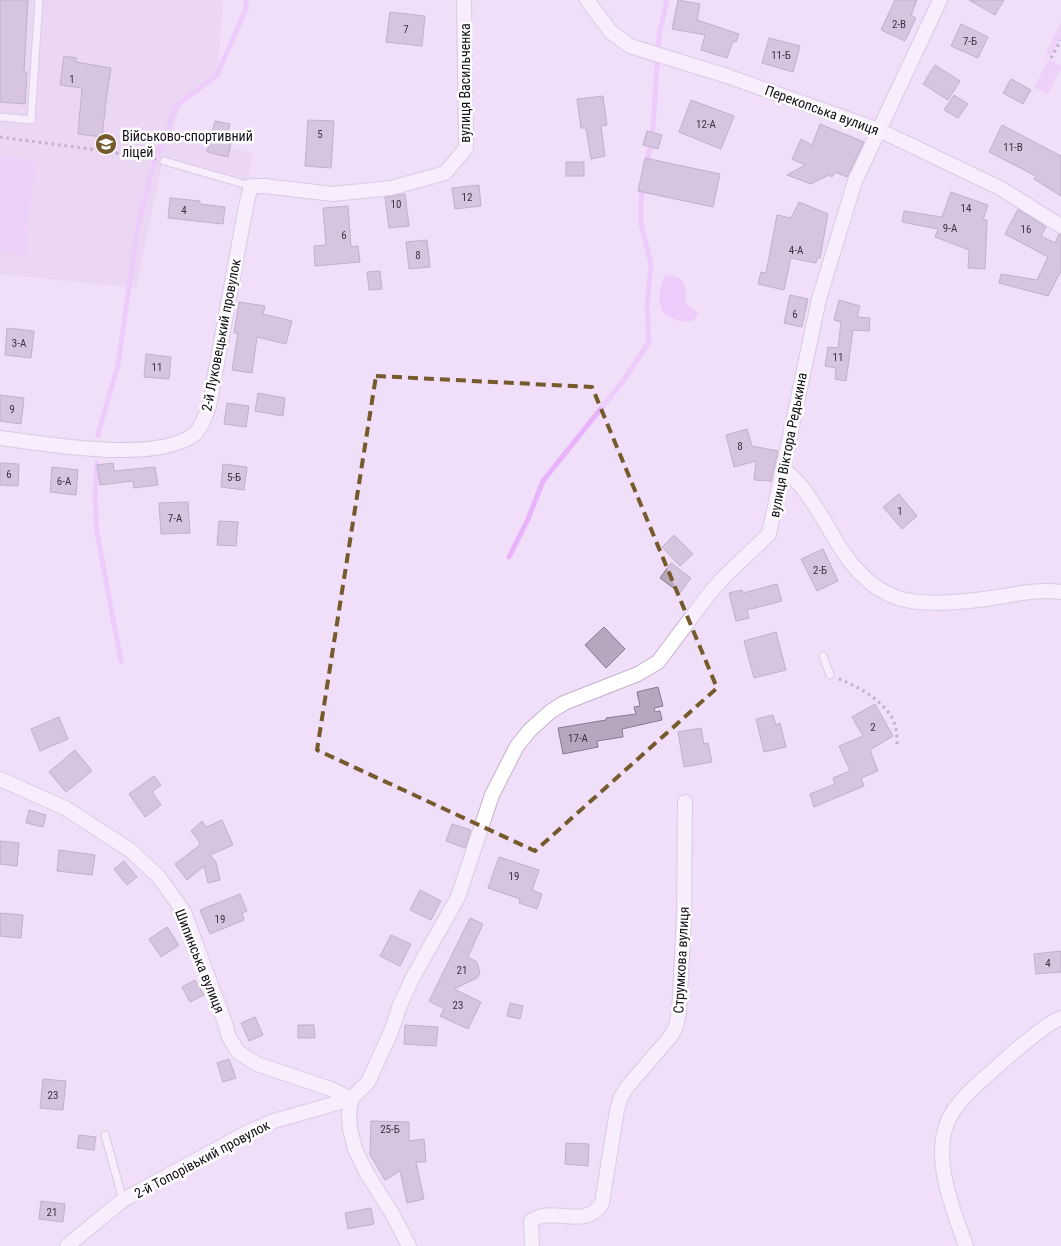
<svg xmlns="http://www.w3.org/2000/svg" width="1061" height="1246" font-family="'Roboto Condensed',sans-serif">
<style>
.built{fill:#e4ceed}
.green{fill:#e9c2f7}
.water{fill:#e8b3fb}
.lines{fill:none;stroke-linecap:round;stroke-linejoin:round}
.stream{stroke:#e8b3fb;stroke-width:5}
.building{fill:#b8a6bf;stroke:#897890}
.service-casing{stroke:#c3b1ca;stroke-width:9}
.minor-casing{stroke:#c3b1ca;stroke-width:16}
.path{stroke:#877a8c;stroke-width:3;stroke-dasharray:2.5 4;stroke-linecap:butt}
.service{stroke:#fff;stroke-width:7}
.minor{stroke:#fff;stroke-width:14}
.marked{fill:none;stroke:#755a2c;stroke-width:4;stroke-dasharray:10 6;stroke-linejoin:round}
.labels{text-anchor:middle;stroke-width:5;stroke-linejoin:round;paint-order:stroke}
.number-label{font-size:11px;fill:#3d3340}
.street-label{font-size:14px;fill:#140d16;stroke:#fff}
.poi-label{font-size:14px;fill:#140d16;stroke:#fff;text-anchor:start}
</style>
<rect width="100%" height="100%" fill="#f1def9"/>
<polygon class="built" points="0,0 223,0 217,75 181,105 170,135 253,153 246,189 162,164 136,288 0,274"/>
<g class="green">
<polygon points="1061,22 1061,38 1051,55 1046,53"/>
<polygon points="1049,59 1061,66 1061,69 1047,95 1034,87"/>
<polygon points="0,156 36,161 25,255 0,252"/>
</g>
<path class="water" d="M670 275C688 279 685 289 686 304L698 313 694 320C684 324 671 319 663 312 657 301 659 287 665 276Z"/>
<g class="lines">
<g class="stream">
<polyline points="647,165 653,127 659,35 667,0"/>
<polyline points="98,436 99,430 118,365 137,231 153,166 177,105 217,75 246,9 246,0"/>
<polyline points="97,463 95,499 97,533 121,661"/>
<polyline points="509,557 528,519 543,481 623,381 649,342 647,305 651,264 641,224 641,200 643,185"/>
</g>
</g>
<g class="building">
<polygon points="0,0 28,0 24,72 27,72 25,104 0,102"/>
<polygon points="678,0 700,4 697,20 739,34 736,42 733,41 727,58 701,50 705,35 672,29"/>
<polygon points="895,0 917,0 911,15 916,18 905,41 881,30"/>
<polygon points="969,0 1004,0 995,15"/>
<polygon points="390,12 425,16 422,46 386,42"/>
<polygon points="961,24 988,37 978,58 951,46"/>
<polygon points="769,38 800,46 793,72 762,63"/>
<polygon points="64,56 76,58 76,62 111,68 107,93 102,137 78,134 82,88 60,85"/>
<polygon points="935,65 960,81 948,100 923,84"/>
<polygon points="1011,79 1031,90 1023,104 1003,93"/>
<polygon points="954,95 968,104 958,118 944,110"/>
<polygon points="603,96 607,125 601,126 605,156 591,159 586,128 581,128 577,99"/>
<polygon points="691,100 734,116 721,149 679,132"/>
<polygon points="308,120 334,121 331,168 305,166"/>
<polygon points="215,121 230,124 228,132 233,133 228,157 207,152"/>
<polygon points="820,124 864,142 847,177 835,172 832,177 829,175 811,184 787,175 805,165 792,159 801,139 812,145"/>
<polygon points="1002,125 1061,156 1061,196 1034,179 1036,176 989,152"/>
<polygon points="647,131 662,135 658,149 643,145"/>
<polygon points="645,158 720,174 713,207 638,191"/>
<rect x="566" y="162" width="18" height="14"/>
<polygon points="479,185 481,206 455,209 452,188"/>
<polygon points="951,192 988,205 983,220 987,220 985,269 968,268 969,250 935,237 938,229 902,222 904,211 942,217"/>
<polygon points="405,194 409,226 389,228 385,197"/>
<polygon points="170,198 200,201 200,204 225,207 223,224 168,218"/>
<polygon points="799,202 828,214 820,258 817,258 816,263 791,258 784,290 758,284 761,272 766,273 777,215 791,218"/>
<polygon points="348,206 351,247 358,246 360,262 315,266 314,246 326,245 323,208"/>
<polygon points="1018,209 1046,227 1041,236 1055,243 1059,234 1061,235 1061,271 1048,296 999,283 1001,274 1037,280 1048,257 1005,234"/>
<polygon points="427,240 430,267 409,269 406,242"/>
<polygon points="380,271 382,289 369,290 367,272"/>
<polygon points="790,295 808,299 802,327 784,323"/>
<polygon points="839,300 860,306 857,317 870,318 869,331 853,330 846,381 835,379 836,368 825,366 828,347 838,348 841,322 834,320"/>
<polygon points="239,302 265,306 263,314 292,321 286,344 257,337 252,373 232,370 238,333 234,333"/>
<polygon points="7,328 34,331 31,358 5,355"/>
<polygon points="146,354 171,357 169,379 144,377"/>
<polygon points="258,393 285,398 283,416 255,411"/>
<polygon points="0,395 24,398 21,424 0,421"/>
<polygon points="227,403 249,406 246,427 224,424"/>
<polygon points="747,429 752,446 778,451 771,481 754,480 756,461 734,467 726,435"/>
<polygon points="0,463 19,464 18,486 0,485"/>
<polygon points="113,463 114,471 155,467 158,485 134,488 133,481 100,485 97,465"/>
<polygon points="223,464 247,467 244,490 221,487"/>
<polygon points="52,467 78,470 76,495 50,492"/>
<polygon points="899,494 917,516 902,529 883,507"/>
<polygon points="188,502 190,533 161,534 159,503"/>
<polygon points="219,521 238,522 236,546 217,545"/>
<polygon points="674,535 693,554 680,566 662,547"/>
<polygon points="823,549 838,581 817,591 801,559"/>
<polygon points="671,563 691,578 680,593 660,578"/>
<polygon points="777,584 782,601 747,610 749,618 736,621 729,593 742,590 743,593"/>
<polygon points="604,627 625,649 606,668 585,645"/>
<polygon points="776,632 786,670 754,678 744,641"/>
<polygon points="658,687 663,706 654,708 655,712 660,711 662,720 622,729 623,737 597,741 598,747 563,754 558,728 606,720 606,718 636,714 634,707 640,706 637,692"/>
<polygon points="875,704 893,736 870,750 878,771 861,778 864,786 814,807 810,794 835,784 833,778 850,771 839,746 863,736 852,717"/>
<polygon points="773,715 776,725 780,723 786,747 764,752 756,719"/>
<polygon points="59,717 68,739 40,751 31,729"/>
<polygon points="701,728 704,744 708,743 712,762 684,767 678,732"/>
<polygon points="75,750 92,771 66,792 49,772"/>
<polygon points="154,776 161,785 152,792 161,805 145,817 129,794"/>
<polygon points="29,810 46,815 43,827 26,823"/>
<polygon points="222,820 233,845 210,855 216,862 220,880 208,883 204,866 187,880 175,864 200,845 199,841 191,831 202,821 207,827"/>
<polygon points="452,824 471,830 465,848 446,841"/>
<polygon points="0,841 19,843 17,866 0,864"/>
<polygon points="59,850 95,855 92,875 57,871"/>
<polygon points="499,857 539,870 532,890 542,894 537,909 519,903 520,899 488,888"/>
<polygon points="124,861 137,877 127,885 114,869"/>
<polygon points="420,890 441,901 431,920 410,910"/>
<polygon points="240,894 247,911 242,913 244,920 210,934 200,910"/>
<polygon points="0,913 23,915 21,938 0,936"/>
<polygon points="470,918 483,924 468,957 477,962 480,973 477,978 454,989 481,1002 468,1029 440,1016 444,1009 429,1001"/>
<polygon points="167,927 179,945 161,957 149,939"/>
<polygon points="391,935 411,944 400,966 380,956"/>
<polygon points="1061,951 1061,972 1036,974 1034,954"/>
<polygon points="195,980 204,995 190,1002 182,987"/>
<polygon points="510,1003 523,1006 520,1019 507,1016"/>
<polygon points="255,1017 263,1035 249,1041 241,1023"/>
<polygon points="298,1025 314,1025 315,1038 298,1038"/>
<polygon points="405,1025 438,1027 436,1046 404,1044"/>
<polygon points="229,1059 236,1078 223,1082 217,1063"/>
<polygon points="43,1079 66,1081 63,1110 40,1108"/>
<polygon points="371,1121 409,1122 409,1141 424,1139 426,1162 416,1162 424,1199 407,1203 400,1171 385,1180 370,1155"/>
<polygon points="79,1135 96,1137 94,1150 77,1148"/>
<polygon points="566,1143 589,1144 588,1166 565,1164"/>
<polygon points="41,1201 65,1204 63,1222 39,1219"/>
<polygon points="371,1208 374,1224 348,1229 345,1213"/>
</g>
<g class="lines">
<g class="service-casing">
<g id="service">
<polyline points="0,117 31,120 39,0"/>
<polyline points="164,161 251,186"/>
<polyline points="823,656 830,675"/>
<polyline points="105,1135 123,1200"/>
</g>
</g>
<g class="minor-casing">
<g id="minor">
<polyline points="587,0 611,32 630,46 727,76 879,130 1000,188 1061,226"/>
<path d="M0 438C48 444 151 463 192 436 201 430 205 416 209 407L246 206 251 186H264L333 194 391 188 445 173 466 148 464 0"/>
<path d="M784 469C793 477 802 486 809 497 827 521 838 551 860 573 870 584 884 593 898 598 926 607 975 601 1004 596 1022 593 1043 589 1061 592"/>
<polyline points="0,779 65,808 130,850 158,876 184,912 224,1020 229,1037 238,1052 257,1064 331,1089 351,1099"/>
<polyline points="67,1246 123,1200 248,1132 274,1121 351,1099"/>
<polyline points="409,1246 393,1215 366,1172 355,1149 350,1129 349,1114 351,1099 368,1082 391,1032 400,1005 413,977 458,897 492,795 517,746 530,730 550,712 564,703 638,674 658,662 709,594 724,577 769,534 819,299 855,181 940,0"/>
<path d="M532 1246 531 1221C553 1205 585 1231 602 1203L617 1110 621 1097 627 1087 671 1036 676 1026 679 1012 684 916 685 802"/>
<path d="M966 1246C952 1207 927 1148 954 1110 966 1092 984 1079 1000 1064 1012 1053 1047 1023 1061 1018"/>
</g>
</g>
<g class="path">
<polyline points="1051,58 1061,40"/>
<polyline points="0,137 90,149 156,159"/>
<path d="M839 679C859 687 883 700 893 720 897 728 897 738 897 747"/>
</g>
<use href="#service" class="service"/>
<use href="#minor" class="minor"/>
</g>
<path d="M0 0H1061V1246H0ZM376 376 592 387 717 688 535 851 317 750Z" fill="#f1def9" fill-opacity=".55" fill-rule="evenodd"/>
<path class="marked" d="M376 376 592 387 717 688 535 851 317 750Z"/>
<defs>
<g id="school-disc" transform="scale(1.125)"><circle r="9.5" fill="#755a2c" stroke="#fff"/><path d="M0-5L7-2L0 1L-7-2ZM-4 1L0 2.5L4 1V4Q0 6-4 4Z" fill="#fff"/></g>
</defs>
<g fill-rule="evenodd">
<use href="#school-disc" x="106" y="144"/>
</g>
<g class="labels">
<g class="number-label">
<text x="899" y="28">2-В</text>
<text x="406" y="33">7</text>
<text x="970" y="45">7-Б</text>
<text x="781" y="59">11-Б</text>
<text x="72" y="83">1</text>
<text x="706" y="128">12-А</text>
<text x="320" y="138">5</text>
<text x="1013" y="151">11-В</text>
<text x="467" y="201">12</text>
<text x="396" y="208">10</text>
<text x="966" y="212">14</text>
<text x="184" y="214">4</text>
<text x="950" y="232">9-А</text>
<text x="1026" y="233">16</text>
<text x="344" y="239">6</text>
<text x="796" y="254">4-А</text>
<text x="418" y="259">8</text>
<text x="795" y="318">6</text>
<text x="19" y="347">3-А</text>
<text x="838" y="361">11</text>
<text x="157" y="371">11</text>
<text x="12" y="413">9</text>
<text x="740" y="450">8</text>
<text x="9" y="478">6</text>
<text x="234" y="481">5-Б</text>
<text x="64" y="485">6-А</text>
<text x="900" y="515">1</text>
<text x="175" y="522">7-А</text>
<text x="820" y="574">2-Б</text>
<text x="873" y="731">2</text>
<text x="578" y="742">17-А</text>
<text x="514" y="880">19</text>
<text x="220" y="923">19</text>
<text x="1048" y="967">4</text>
<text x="462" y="974">21</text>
<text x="458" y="1009">23</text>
<text x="53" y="1099">23</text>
<text x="390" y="1133">25-Б</text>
<text x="52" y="1216">21</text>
</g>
<g class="street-label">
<text transform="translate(465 83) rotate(-90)" y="5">вулиця Васильченка</text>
<text transform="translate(822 110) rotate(20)" y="5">Перекопська вулиця</text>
<text transform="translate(221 335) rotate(-79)" y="5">2-й Луковецький провулок</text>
<text transform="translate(788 445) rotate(-79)" y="5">вулиця Віктора Редькина</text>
<text transform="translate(681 960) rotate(-87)" y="5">Струмкова вулиця</text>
<text transform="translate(200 961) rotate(68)" y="5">Шипинська вулиця</text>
<text transform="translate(202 1159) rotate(-28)" y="5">2-й Топорівький провулок</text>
</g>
<g class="poi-label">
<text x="122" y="141">Військово-спортивний<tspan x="122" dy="16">ліцей</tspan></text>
</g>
</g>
</svg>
